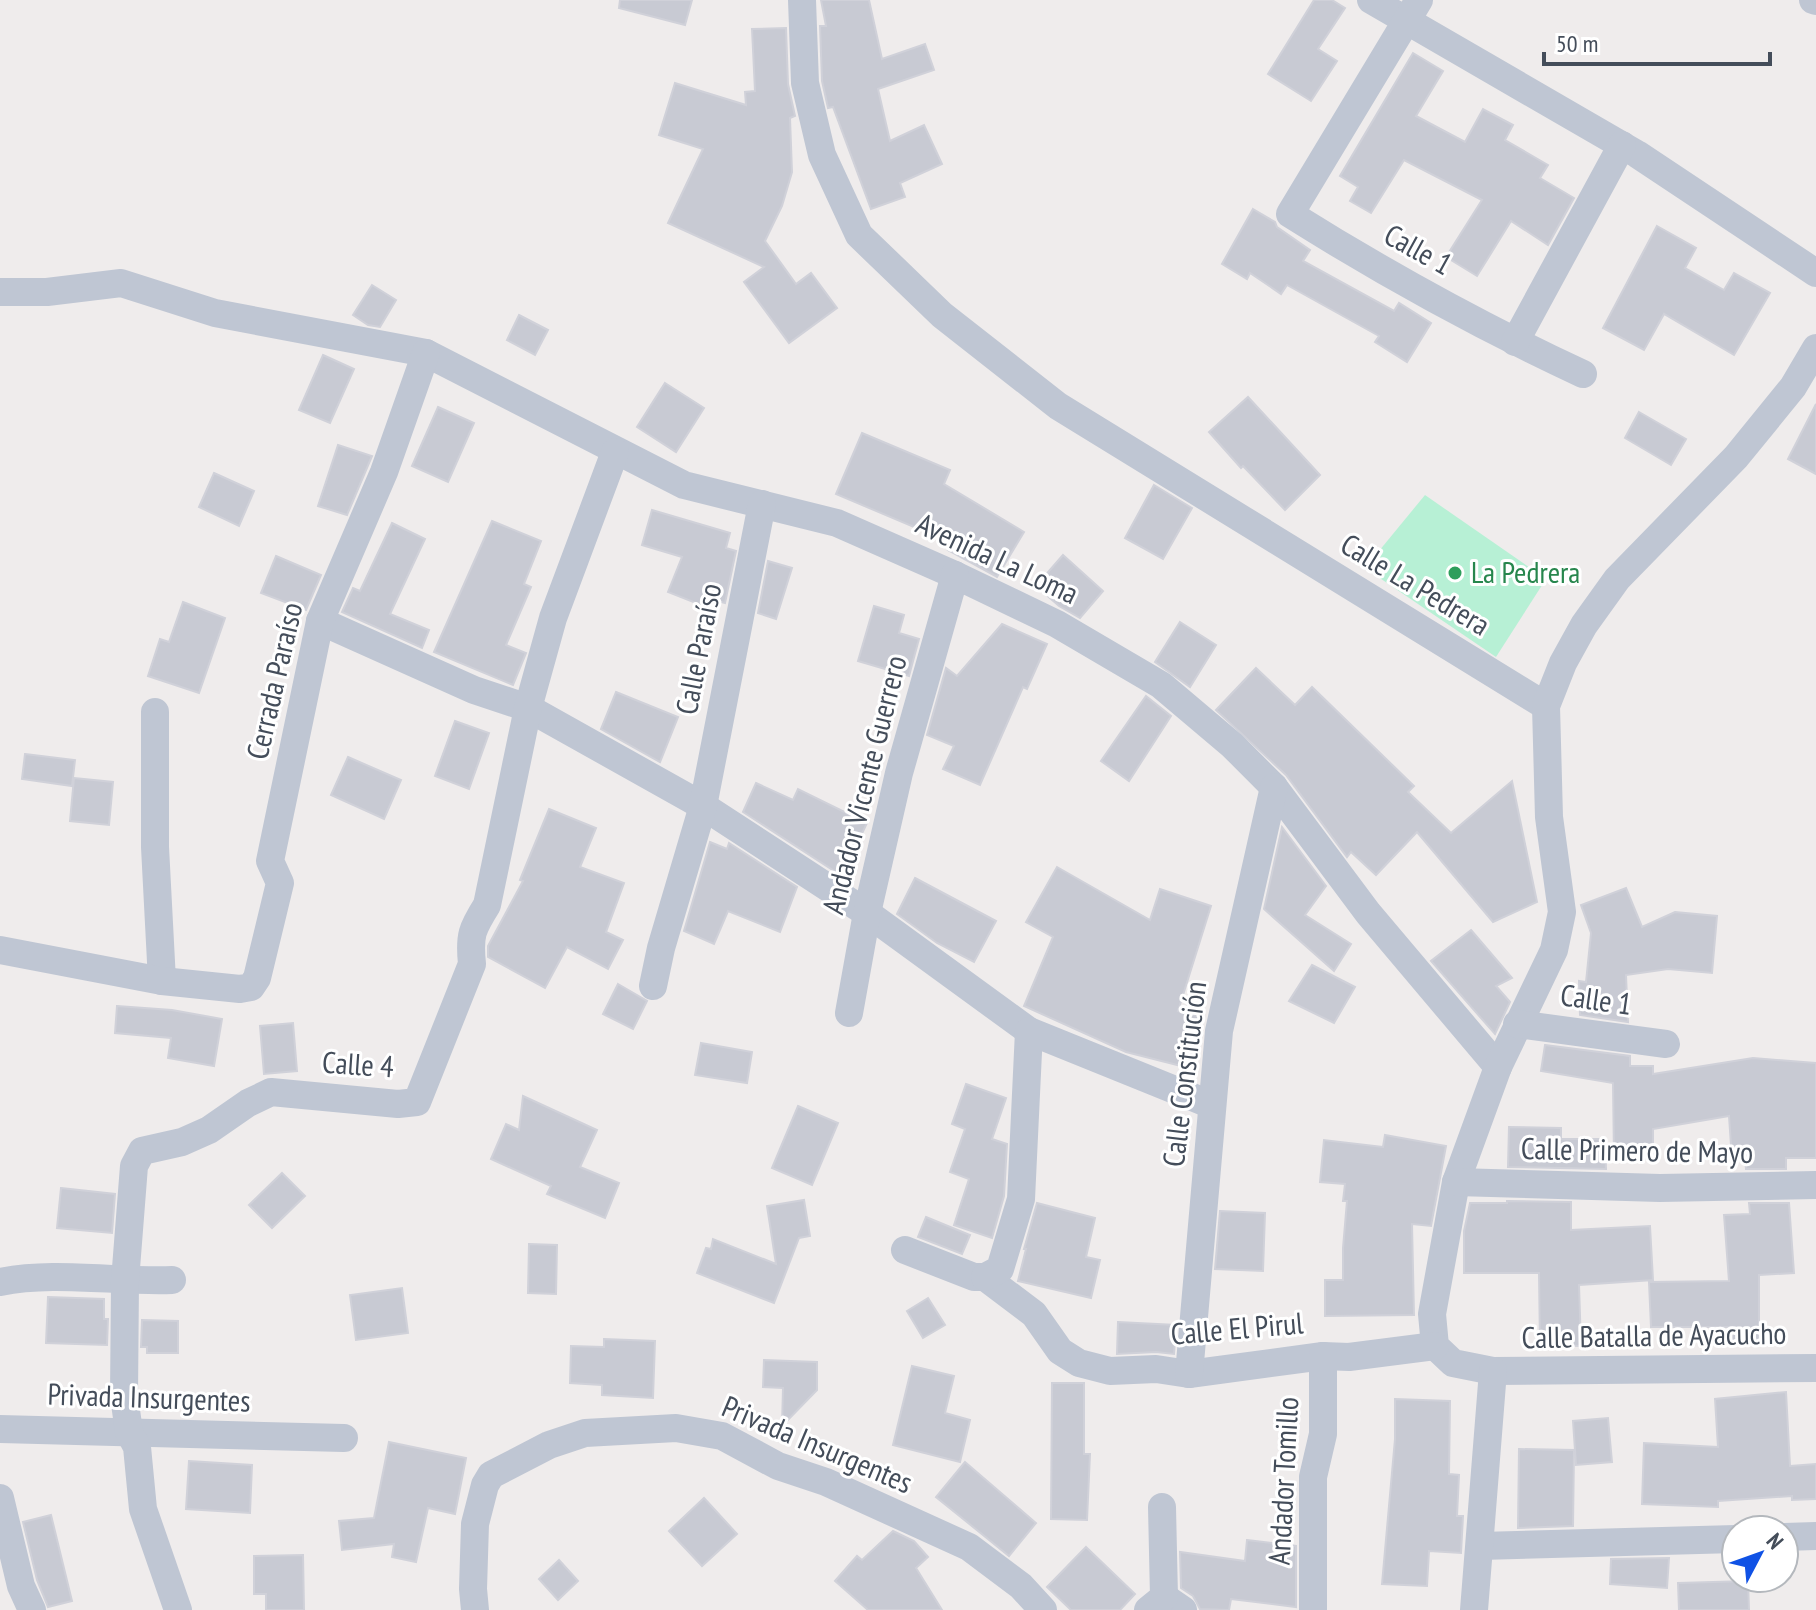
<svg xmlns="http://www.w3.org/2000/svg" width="1816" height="1610" font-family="'PT Sans Narrow',sans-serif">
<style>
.green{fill:#b7f0d5}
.building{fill:#c8cad3;stroke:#d0d1d9;stroke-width:2}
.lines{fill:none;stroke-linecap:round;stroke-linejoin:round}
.minor{stroke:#bfc6d3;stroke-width:28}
.leisure-dot{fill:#2e9e5b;stroke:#fff;stroke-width:3}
.labels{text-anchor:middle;stroke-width:6;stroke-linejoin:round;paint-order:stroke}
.street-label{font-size:30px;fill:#444d5a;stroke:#fff}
.leisure-label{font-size:30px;fill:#27864d;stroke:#fff;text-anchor:start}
</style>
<rect width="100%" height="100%" fill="#efecec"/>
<polygon class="green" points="1425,495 1546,579 1496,657 1365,568"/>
<g class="building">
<polygon points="620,0 692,0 685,25 619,8"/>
<polygon points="821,0 869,0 882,59 925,44 934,70 878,89 890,141 924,125 942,164 900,183 905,197 871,209 833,107 828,108 822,81 820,26 826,26"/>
<polygon points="1314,0 1332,0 1345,8 1318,49 1337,61 1311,101 1268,74"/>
<polygon points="786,28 788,84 795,116 790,118 792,172 782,206 765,241 796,284 811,273 837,308 789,343 744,282 764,267 668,223 703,149 659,135 675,83 746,105 745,92 755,91 752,29"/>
<polygon points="1413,53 1443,71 1416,116 1465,142 1483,109 1513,125 1505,140 1548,165 1540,178 1574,198 1548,245 1511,221 1477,276 1446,257 1482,200 1404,160 1371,213 1350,201 1358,187 1340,176"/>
<polygon points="1253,209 1275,222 1277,227 1310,250 1303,261 1394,311 1399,303 1431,323 1407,362 1375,342 1379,336 1287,285 1281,294 1250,273 1247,279 1222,264"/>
<polygon points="1657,226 1696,248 1685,268 1724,290 1734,273 1770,293 1734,355 1664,314 1644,350 1603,328"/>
<polygon points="372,285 396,300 380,327 368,325 353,315"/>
<polygon points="519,315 548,330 535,355 507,340"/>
<polygon points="323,355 354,369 330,423 299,410"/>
<polygon points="665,383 704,408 676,452 637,427"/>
<polygon points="1248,397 1320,475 1285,510 1243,466 1241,468 1209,432"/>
<polygon points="1816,404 1816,474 1788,459"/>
<polygon points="438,407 474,423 448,482 412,466"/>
<polygon points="1639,412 1686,439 1671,465 1625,438"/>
<polygon points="862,433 950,470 944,484 1024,532 997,577 948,550 952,543 836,494"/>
<polygon points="338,445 372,456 347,515 318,506"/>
<polygon points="214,473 254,491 239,526 199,507"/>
<polygon points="1154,485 1192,508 1163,559 1125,538"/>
<polygon points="652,510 730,533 726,548 736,551 725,603 710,599 706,607 668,592 682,557 642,545"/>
<polygon points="492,521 541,541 524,584 531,587 506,645 526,653 513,685 434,652"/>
<polygon points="392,523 425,539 390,614 429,630 422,648 342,612 353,588 360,591"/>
<polygon points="1063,555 1103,591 1080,618 1059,606 1036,586"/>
<polygon points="276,556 321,575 306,610 261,593"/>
<polygon points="768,561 792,568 776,619 758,613"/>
<polygon points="183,602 225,618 199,693 148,676 160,639 169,642"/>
<polygon points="874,606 904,615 899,633 919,639 909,676 858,661"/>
<polygon points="1180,622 1216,645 1190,687 1155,662"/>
<polygon points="1002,624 1047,644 1027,689 1023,687 980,785 943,769 954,746 927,735 946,668 957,676"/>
<polygon points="1256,668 1295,705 1312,687 1414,786 1408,792 1451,833 1512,781 1537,902 1493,922 1417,832 1376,875 1351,852 1347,857 1286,775 1216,710"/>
<polygon points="616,692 678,717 660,762 601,729"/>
<polygon points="1146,696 1171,716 1129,781 1101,761"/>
<polygon points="455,721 489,733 469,789 435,776"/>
<polygon points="25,754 75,760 72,786 22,779"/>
<polygon points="348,757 401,780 384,819 331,795"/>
<polygon points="74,778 113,782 109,825 70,821"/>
<polygon points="756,783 793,800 798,789 867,823 842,876 743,812"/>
<polygon points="549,809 596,828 580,867 624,883 606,932 623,940 608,969 567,947 545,988 488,957 488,946 523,881 520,880"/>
<polygon points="1282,827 1326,886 1305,915 1351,944 1334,971 1264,909"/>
<polygon points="710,842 727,849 729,843 797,887 780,932 728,911 714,944 684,931"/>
<polygon points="1057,867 1150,920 1160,889 1211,906 1178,1011 1201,1017 1189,1068 1126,1052 1024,1006 1053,937 1026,922"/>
<polygon points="915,878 996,921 974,962 937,943 897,914"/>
<polygon points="1626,888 1642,927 1675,912 1717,916 1712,973 1668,969 1626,975 1628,1022 1580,1015 1579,981 1586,982 1591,933 1581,905"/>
<polygon points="1471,930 1512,978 1496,986 1510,1002 1495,1034 1431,961"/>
<polygon points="1312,965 1355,987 1334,1023 1289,1001"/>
<polygon points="618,984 647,1001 633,1029 603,1014"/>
<polygon points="117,1006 172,1010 222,1019 214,1066 168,1058 171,1038 115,1033"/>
<polygon points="293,1023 297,1071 264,1074 260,1026"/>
<polygon points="701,1043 752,1052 747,1083 695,1075"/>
<polygon points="1545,1045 1630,1056 1630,1066 1653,1066 1653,1074 1753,1058 1816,1063 1816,1158 1786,1158 1786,1169 1746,1169 1745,1159 1732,1160 1729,1116 1653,1129 1653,1157 1614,1157 1613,1083 1541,1071"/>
<polygon points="966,1084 1006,1098 992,1139 1007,1144 1004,1196 992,1238 954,1225 969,1179 950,1172 965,1129 952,1124"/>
<polygon points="523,1096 597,1130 580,1167 619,1183 605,1218 547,1194 551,1186 491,1159 506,1124 519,1130"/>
<polygon points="798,1106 838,1123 812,1185 772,1168"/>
<polygon points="1509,1127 1561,1128 1561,1139 1605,1139 1606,1169 1508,1167"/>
<polygon points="1385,1135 1446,1146 1431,1226 1412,1224 1414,1315 1325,1316 1325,1280 1343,1280 1343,1248 1347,1201 1343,1201 1345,1184 1320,1182 1324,1140 1383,1147"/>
<polygon points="282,1173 305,1196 272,1228 249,1205"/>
<polygon points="61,1188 115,1194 112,1233 57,1228"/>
<polygon points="804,1200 810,1236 799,1238 774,1303 697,1273 706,1248 711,1249 713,1239 776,1264 767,1206"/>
<polygon points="1507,1201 1571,1202 1571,1230 1650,1226 1653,1280 1579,1285 1581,1346 1540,1345 1539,1273 1464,1273 1464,1231 1470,1203 1507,1203"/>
<polygon points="1037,1203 1095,1218 1086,1257 1100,1260 1091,1298 1018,1281 1026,1249 1024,1249"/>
<polygon points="1749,1203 1789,1203 1794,1273 1759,1275 1759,1343 1732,1343 1732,1327 1651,1327 1649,1282 1729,1281 1724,1215 1750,1214"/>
<polygon points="1220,1211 1265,1213 1263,1271 1215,1269"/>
<polygon points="926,1217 970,1235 962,1254 918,1237"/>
<polygon points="529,1244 557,1245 556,1294 528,1293"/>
<polygon points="402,1288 408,1333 356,1340 350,1295"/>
<polygon points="48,1297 104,1299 104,1319 108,1319 107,1345 46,1343"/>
<polygon points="928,1298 945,1325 923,1338 907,1311"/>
<polygon points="142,1320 178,1321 178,1353 147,1353 147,1347 141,1347"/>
<polygon points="1118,1322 1176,1325 1174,1354 1156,1352 1117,1354"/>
<polygon points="604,1339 655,1341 653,1398 602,1395 602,1385 570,1383 571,1346 604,1347"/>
<polygon points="764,1360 817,1362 817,1390 782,1426 783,1388 763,1387"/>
<polygon points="912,1366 954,1376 945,1413 970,1420 960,1462 893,1445"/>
<polygon points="1052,1383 1084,1383 1084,1454 1090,1454 1087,1520 1051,1519"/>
<polygon points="1786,1392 1790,1466 1816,1464 1816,1499 1792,1500 1792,1496 1718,1501 1718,1507 1642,1504 1644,1443 1718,1447 1715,1399"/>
<polygon points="1395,1399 1450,1401 1449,1474 1459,1475 1457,1516 1463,1516 1461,1553 1429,1551 1427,1586 1382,1584 1395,1439"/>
<polygon points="1608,1418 1612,1462 1576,1465 1573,1421"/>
<polygon points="389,1442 466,1458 455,1514 428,1508 416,1562 392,1557 394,1544 342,1550 339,1521 374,1518"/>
<polygon points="1519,1449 1574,1450 1573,1526 1518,1528"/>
<polygon points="189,1461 252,1465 250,1513 186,1509"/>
<polygon points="965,1462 1036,1523 1009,1556 936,1497"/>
<polygon points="704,1498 737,1534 702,1566 669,1531"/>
<polygon points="51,1515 72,1601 48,1607 37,1580 23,1522"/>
<polygon points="893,1531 914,1541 928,1557 916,1568 942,1610 868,1610 835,1581 857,1556 862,1560"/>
<polygon points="1247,1540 1296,1546 1296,1607 1231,1599 1229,1610 1200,1609 1193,1596 1181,1588 1180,1552 1245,1561"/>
<polygon points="1086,1547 1135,1594 1120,1610 1071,1610 1047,1587"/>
<polygon points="303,1555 304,1610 266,1610 266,1594 254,1594 254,1556"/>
<polygon points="1669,1558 1667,1588 1610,1584 1611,1559"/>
<polygon points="559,1560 578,1581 558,1600 539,1579"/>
<polygon points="1748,1581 1749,1610 1679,1610 1678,1583"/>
</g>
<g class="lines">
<g class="minor">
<polyline points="802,0 805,83 822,155 859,235 942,315 1058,406 1546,706"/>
<polyline points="1371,0 1637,154 1816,273"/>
<path d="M1419 0 1290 214C1384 273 1482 327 1583 374"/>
<polyline points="1813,0 1816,1"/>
<polyline points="0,292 47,292 121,283 215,313 426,353 684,485 837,523 955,575 1057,624 1161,685 1232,745 1274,787 1368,913 1498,1067"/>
<polyline points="1515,342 1622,145"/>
<polyline points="1816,348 1793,387 1736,457 1617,579 1584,625 1563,663 1546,706 1549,817 1562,912 1554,950 1498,1067 1456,1182 1432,1314 1435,1346 1453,1363 1493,1371 1816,1368"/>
<polyline points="320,621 474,690 528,708 703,806 867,913 1029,1031"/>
<polyline points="155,712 155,847 162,981"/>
<polyline points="0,950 162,981 240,989 251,987 257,978 280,883 270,861 320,621 384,472 426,353"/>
<polyline points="653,986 661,948 703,806 762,504"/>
<polyline points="849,1013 867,913 899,773 955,575"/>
<polyline points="1517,1024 1666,1044"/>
<polyline points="1456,1182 1660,1188 1816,1185"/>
<polyline points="905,1250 974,1277 985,1277"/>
<polyline points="985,1277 1034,1314 1060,1351 1079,1363 1110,1371 1156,1369 1189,1374 1323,1356 1349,1357 1435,1346"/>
<polyline points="985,1277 1000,1269 1021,1199 1029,1031 1212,1105"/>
<path d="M0 1282C54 1271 115 1282 172 1280"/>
<polyline points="1189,1374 1219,1031 1274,787"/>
<polyline points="0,1429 344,1438"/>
<polyline points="0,1498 21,1586 32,1610"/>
<polyline points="1784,1537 1816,1536"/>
<polyline points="1480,1546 1736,1539"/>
<polyline points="1164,1597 1183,1610"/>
<path d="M178 1610 143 1509 137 1447 129 1432 124 1396 125 1281 134 1166 142 1151 182 1142 209 1130 248 1103 271 1092 398 1104 417 1102 472 964C469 935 472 929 487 905L528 708 553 618 615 452"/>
<polyline points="475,1610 473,1589 475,1524 485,1485 491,1475 549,1445 585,1433 676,1428 722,1436 778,1466 826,1482 969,1547 1021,1586 1043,1610"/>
<polyline points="1148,1610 1164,1597 1162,1507"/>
<polyline points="1313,1610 1313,1477 1323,1434 1323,1356"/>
<polyline points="1474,1610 1493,1371"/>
</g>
</g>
<circle class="leisure-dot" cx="1455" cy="573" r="8"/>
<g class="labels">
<g class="street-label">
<text transform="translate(1418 250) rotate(29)" y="10">Calle 1</text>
<text transform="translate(997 559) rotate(25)" y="10">Avenida La Loma</text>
<text transform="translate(1415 585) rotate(31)" y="10">Calle La Pedrera</text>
<text transform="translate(699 649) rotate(-79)" y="10">Calle Paraíso</text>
<text transform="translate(275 681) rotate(-77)" y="10">Cerrada Paraíso</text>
<text transform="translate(865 785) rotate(-76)" y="10">Andador Vicente Guerrero</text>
<text transform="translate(1596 1000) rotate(8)" y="10">Calle 1</text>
<text transform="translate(358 1065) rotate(4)" y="10">Calle 4</text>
<text transform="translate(1185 1074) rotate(-83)" y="10">Calle Constitución</text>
<text transform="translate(1637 1151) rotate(1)" y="10">Calle Primero de Mayo</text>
<text transform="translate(1237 1329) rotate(-5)" y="10">Calle El Pirul</text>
<text transform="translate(1654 1336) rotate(-1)" y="10">Calle Batalla de Ayacucho</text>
<text transform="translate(149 1398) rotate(2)" y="10">Privada Insurgentes</text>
<text transform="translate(817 1445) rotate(23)" y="10">Privada Insurgentes</text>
<text transform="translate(1284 1481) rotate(-87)" y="10">Andador Tomillo</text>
</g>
<g class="leisure-label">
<text x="1471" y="583">La Pedrera</text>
</g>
</g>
<g transform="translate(1760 1554) rotate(49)"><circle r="38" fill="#ffffff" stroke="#b4b8bd" stroke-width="2"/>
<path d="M0-6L14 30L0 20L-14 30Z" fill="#1052e5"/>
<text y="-12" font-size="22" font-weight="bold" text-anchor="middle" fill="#444d5a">N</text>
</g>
<path d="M1544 52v12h226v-12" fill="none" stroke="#444d5a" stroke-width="4"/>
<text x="1556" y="52" font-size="24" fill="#444d5a" stroke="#ffffff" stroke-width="6" paint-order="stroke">50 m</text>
</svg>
